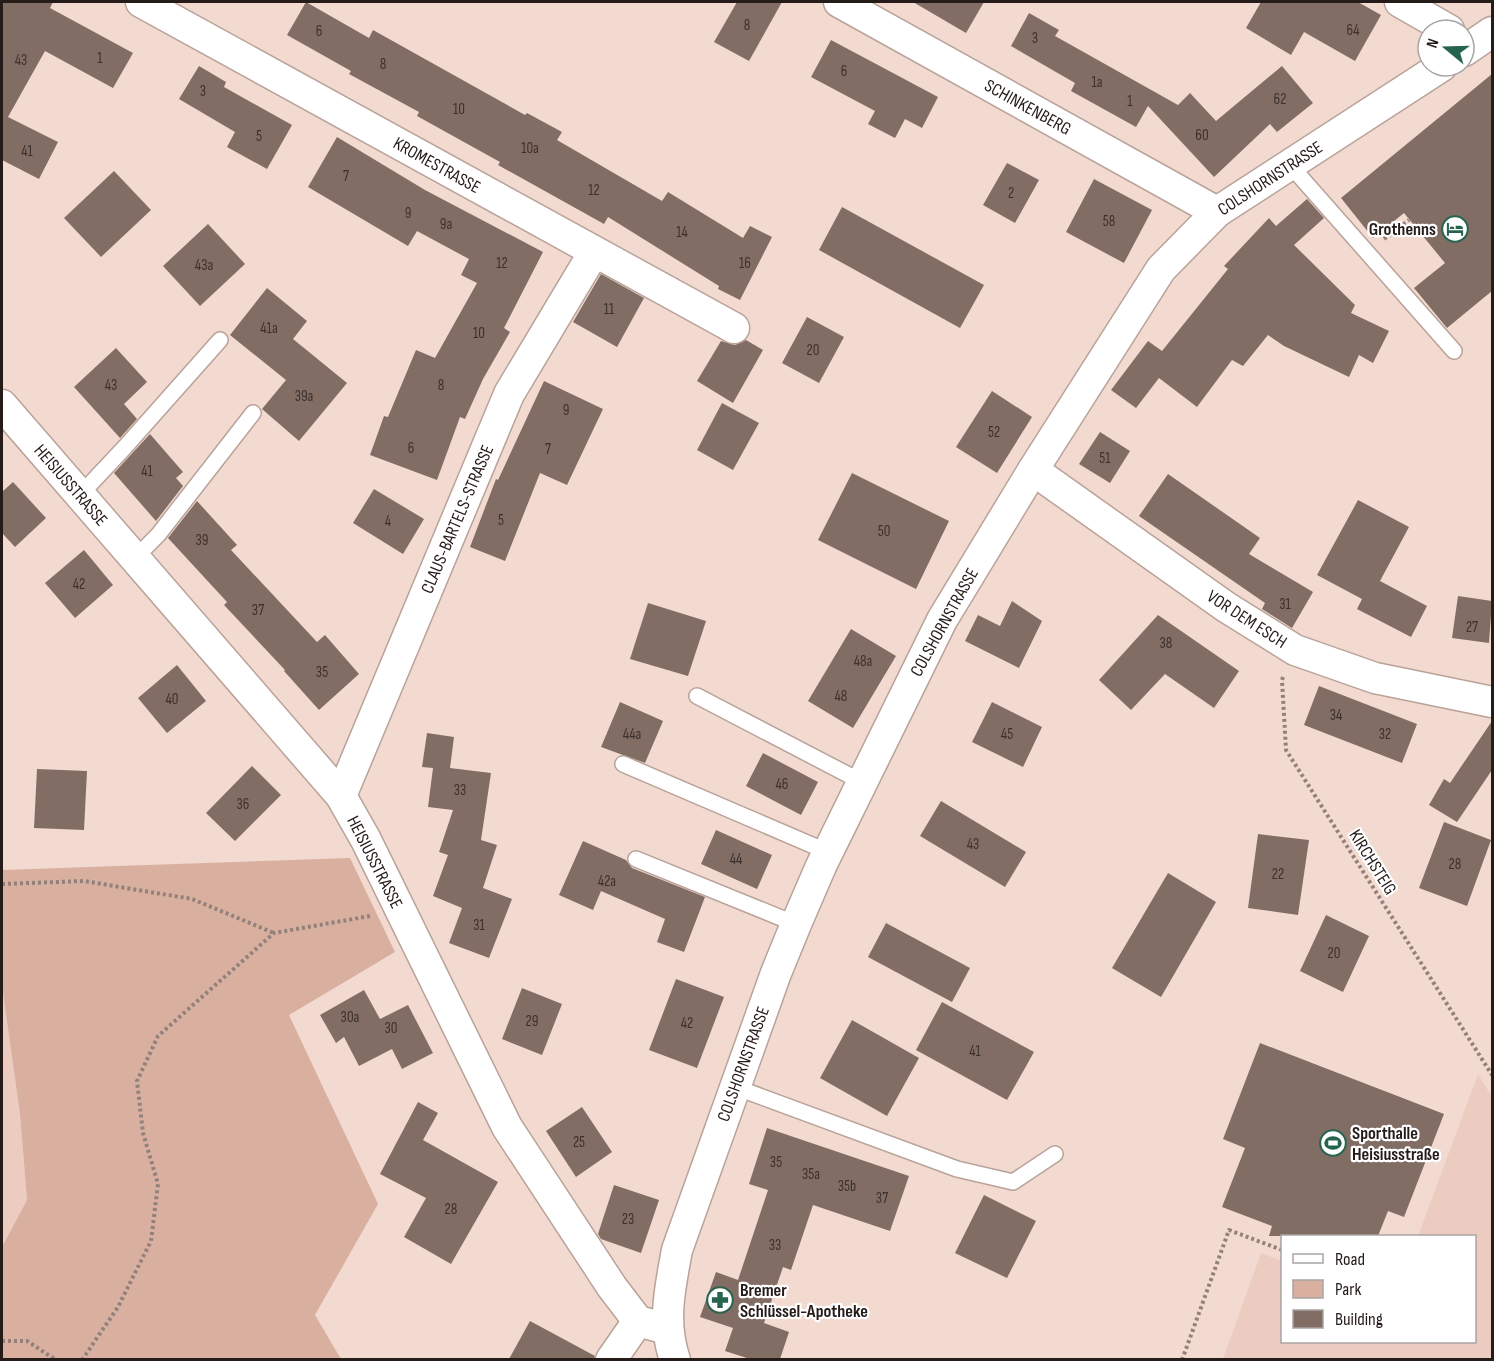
<svg xmlns="http://www.w3.org/2000/svg" width="1494" height="1361" font-family="'Sofia Sans Condensed',sans-serif">
<style>
.built{fill:#ecccc0}
.green{fill:#d9b0a0}
.building{fill:#826d65}
.lines{fill:none;stroke-linecap:round;stroke-linejoin:round}
.service-casing{stroke:#b9a299;stroke-width:18}
.minor-casing{stroke:#b9a299;stroke-width:33}
.path{stroke:#92817b;stroke-width:4;stroke-dasharray:3 3;stroke-linecap:butt}
.service{stroke:#fff;stroke-width:15}
.minor{stroke:#fff;stroke-width:30}
.labels{text-anchor:middle;stroke-width:4.5;stroke-linejoin:round;paint-order:stroke}
.number-label{font-size:15px;fill:#3c302c}
.street-label{font-size:18px;fill:#251c19;stroke:#fff}
.poi-label{font-size:18px;font-weight:bold;fill:#251c19;stroke:#fff;text-anchor:start}
</style>
<rect width="100%" height="100%" fill="#f2dad0"/>
<g class="built">
<polygon points="2,987 20,1114 27,1200 2,1247"/>
<polygon points="1478,1074 1492,1097 1492,1359 1223,1359 1261,1253 1282,1261 1282,1342 1474,1342 1474,1236 1418,1236"/>
</g>
<polygon class="green" points="350,858 395,952 289,1015 378,1204 315,1315 341,1359 2,1359 2,1247 27,1200 20,1114 2,986 2,870"/>
<g class="building">
<polygon points="2,2 53,2 50,8 133,53 113,88 45,51 8,117 58,142 39,179 2,160"/>
<polygon points="306,2 369,38 373,30 525,115 527,113 562,132 557,140 662,201 668,192 743,238 750,226 772,237 740,300 718,289 719,286 608,217 604,224 498,165 500,162 417,116 419,112 349,74 351,71 287,35"/>
<polygon points="737,2 782,2 749,61 714,42"/>
<polygon points="913,2 984,2 966,33"/>
<polygon points="1261,2 1358,2 1381,15 1355,61 1304,32 1291,55 1246,28"/>
<polygon points="1029,13 1059,30 1055,36 1178,105 1190,93 1216,121 1282,66 1313,103 1277,132 1270,124 1214,177 1148,106 1136,127 1071,91 1075,83 1011,46"/>
<polygon points="831,40 938,97 922,128 905,119 895,138 868,124 875,111 811,77"/>
<polygon points="199,66 226,82 224,87 292,125 267,169 227,147 235,132 179,99"/>
<polygon points="1492,74 1492,291 1447,328 1414,288 1445,263 1404,213 1373,238 1341,198"/>
<polygon points="337,137 425,190 543,252 504,328 510,332 483,379 465,419 460,417 437,480 370,455 384,416 388,417 416,350 435,358 477,283 461,275 469,259 417,231 408,246 308,187"/>
<polygon points="1007,163 1039,180 1015,223 983,205"/>
<polygon points="114,171 151,210 101,257 64,218"/>
<polygon points="1094,179 1152,210 1124,263 1066,232"/>
<polygon points="1307,199 1324,218 1294,245 1355,305 1351,313 1389,331 1373,363 1359,355 1349,377 1284,346 1268,335 1243,366 1232,360 1197,407 1159,378 1136,408 1111,390 1148,341 1162,351 1228,269 1224,266 1269,218 1276,226"/>
<polygon points="842,207 984,285 960,328 819,250"/>
<polygon points="208,224 245,264 200,306 163,266"/>
<polygon points="601,274 644,298 617,347 573,322"/>
<polygon points="267,288 307,321 293,339 347,383 299,441 262,409 286,380 230,335"/>
<polygon points="807,317 844,337 819,383 782,363"/>
<polygon points="746,340 763,350 733,403 697,381 721,341 735,345"/>
<polygon points="116,348 147,382 124,404 137,419 120,438 74,387"/>
<polygon points="544,381 603,409 567,485 540,473 505,561 470,547 496,479 498,480"/>
<polygon points="992,391 1032,417 997,473 956,447"/>
<polygon points="722,403 759,423 733,470 697,450"/>
<polygon points="1100,432 1130,451 1110,483 1079,464"/>
<polygon points="150,434 183,472 176,478 183,486 156,521 114,473"/>
<polygon points="852,473 949,521 916,589 818,540"/>
<polygon points="1168,474 1260,538 1249,554 1313,592 1292,628 1262,609 1265,603 1139,516"/>
<polygon points="13,482 46,518 15,547 2,533 2,492"/>
<polygon points="374,489 424,519 403,554 353,523"/>
<polygon points="1358,500 1409,527 1380,581 1427,606 1411,637 1357,609 1362,599 1317,575"/>
<polygon points="197,501 237,545 231,550 317,642 325,635 359,674 319,710 284,671 285,670 224,605 227,602 168,538"/>
<polygon points="84,550 113,585 75,618 45,583"/>
<polygon points="1458,596 1492,601 1489,643 1452,638"/>
<polygon points="1012,601 1042,621 1019,668 965,641 978,615 1000,626"/>
<polygon points="648,603 706,621 688,676 630,659"/>
<polygon points="1158,615 1239,671 1214,708 1165,674 1131,710 1099,680"/>
<polygon points="851,629 896,656 853,728 808,701"/>
<polygon points="177,665 206,701 167,733 138,698"/>
<polygon points="1319,686 1417,724 1402,763 1304,725"/>
<polygon points="620,702 663,721 645,763 601,747"/>
<polygon points="992,702 1042,727 1023,767 972,742"/>
<polygon points="1492,721 1492,770 1457,822 1429,805 1444,779 1450,783"/>
<polygon points="427,733 454,737 450,768 491,773 481,840 497,845 483,888 512,899 489,958 449,943 462,908 433,896 448,855 439,852 453,810 428,807 433,768 422,767"/>
<polygon points="763,753 818,782 801,815 746,786"/>
<polygon points="252,766 281,795 235,841 206,813"/>
<polygon points="37,769 87,771 84,830 34,828"/>
<polygon points="941,801 1026,852 1005,887 920,836"/>
<polygon points="1444,822 1491,840 1467,906 1419,888"/>
<polygon points="716,830 772,855 757,889 701,864"/>
<polygon points="1258,834 1309,840 1298,915 1248,908"/>
<polygon points="583,841 626,860 632,868 705,897 684,952 657,942 665,919 601,891 593,910 559,895"/>
<polygon points="1168,873 1216,902 1161,997 1112,968"/>
<polygon points="1326,915 1369,936 1343,992 1300,971"/>
<polygon points="886,923 970,968 952,1002 868,957"/>
<polygon points="676,979 724,997 697,1068 649,1050"/>
<polygon points="522,988 562,1004 542,1055 502,1039"/>
<polygon points="364,990 380,1019 408,1005 433,1053 402,1069 392,1049 359,1066 344,1037 336,1043 320,1015"/>
<polygon points="942,1002 1034,1052 1007,1100 916,1050"/>
<polygon points="852,1020 919,1058 887,1116 820,1078"/>
<polygon points="1260,1043 1444,1114 1404,1217 1388,1211 1378,1236 1269,1236 1272,1226 1222,1207 1245,1148 1223,1139"/>
<polygon points="418,1102 438,1113 423,1140 498,1182 451,1264 404,1237 426,1198 380,1174"/>
<polygon points="582,1107 612,1152 576,1177 546,1131"/>
<polygon points="767,1128 909,1176 890,1231 813,1205 791,1270 783,1267 764,1323 789,1332 780,1359 750,1359 725,1351 733,1328 700,1317 716,1272 738,1280 768,1190 749,1184"/>
<polygon points="614,1185 659,1200 641,1253 601,1239 598,1234"/>
<polygon points="984,1195 1036,1221 1007,1278 955,1253"/>
<polygon points="530,1321 595,1356 594,1359 509,1359"/>
</g>
<g class="lines">
<g class="service-casing">
<g id="service">
<polyline points="1290,165 1454,351"/>
<polyline points="80,495 125,447 220,340"/>
<polyline points="135,558 158,535 253,413"/>
<polyline points="697,696 862,782"/>
<polyline points="623,764 828,852"/>
<polyline points="636,859 796,924"/>
<polyline points="735,1087 957,1169 1013,1182 1055,1154"/>
</g>
</g>
<g class="minor-casing">
<g id="minor">
<polyline points="141,2 734,328"/>
<polyline points="839,2 1217,212"/>
<polyline points="1400,2 1449,30"/>
<polyline points="1464,51 1492,32"/>
<polyline points="2,405 341,796 366,840 507,1127 612,1287 638,1321 667,1329"/>
<polyline points="1033,470 1226,607 1295,650 1375,678 1492,702"/>
<polyline points="341,796 509,394 594,252"/>
<polyline points="611,1360 638,1321"/>
<path d="M675 1360C662 1322 670 1288 677 1250L776 973 796 924 821 866 942 620 1033 470 1161 269 1217 212 1442 66"/>
</g>
</g>
<g class="path">
<polyline points="1384,239 1409,220"/>
<polyline points="1283,677 1282,680 1286,750 1492,1075"/>
<polyline points="2,884 84,881 192,899 274,933"/>
<polyline points="2,1341 27,1341 56,1360"/>
<polyline points="82,1360 118,1307 151,1241 158,1184 143,1133 137,1081 158,1036 274,933 370,916"/>
<polyline points="1182,1360 1229,1230 1282,1250"/>
</g>
<use href="#service" class="service"/>
<use href="#minor" class="minor"/>
</g>
<defs>
<g id="hotel-ring" transform="scale(1.35)"><circle r="9.5" fill="#fff" stroke="#266450" stroke-width="1.5"/><path d="M-6-4.5h1.5V1H6V5H4.5V3h-9V5H-6ZM-4 0a1.8 1.8 0 1 1 3.6 0ZM.5 0V-2.5h3Q6-2.5 6 0Z" fill="#266450"/></g>
<g id="stadium-ring" transform="scale(1.35)"><circle r="9.5" fill="#fff" stroke="#266450" stroke-width="1.5"/><path d="M0-5a6.5 5 0 1 0 0 10a6.5 5 0 1 0 0-10ZM-3.5-1.8h7v3.6h-7Z" fill="#266450"/></g>
<g id="pharmacy-ring" transform="scale(1.35)"><circle r="9.5" fill="#fff" stroke="#266450" stroke-width="1.5"/><path d="M-2-6h4v4h4v4h-4v4h-4v-4h-4v-4h4Z" fill="#266450"/></g>
</defs>
<g fill-rule="evenodd">
<use href="#hotel-ring" x="1455" y="229"/>
<use href="#stadium-ring" x="1333" y="1143"/>
<use href="#pharmacy-ring" x="720" y="1300"/>
</g>
<g class="labels">
<g class="number-label">
<text x="747" y="30">8</text>
<text x="1353" y="35">64</text>
<text x="319" y="36">6</text>
<text x="1035" y="43">3</text>
<text x="100" y="63">1</text>
<text x="21" y="65">43</text>
<text x="383" y="69">8</text>
<text x="844" y="76">6</text>
<text x="1097" y="87">1a</text>
<text x="203" y="96">3</text>
<text x="1280" y="104">62</text>
<text x="1130" y="106">1</text>
<text x="459" y="114">10</text>
<text x="1202" y="140">60</text>
<text x="259" y="141">5</text>
<text x="530" y="153">10a</text>
<text x="27" y="156">41</text>
<text x="346" y="181">7</text>
<text x="594" y="195">12</text>
<text x="1011" y="198">2</text>
<text x="408" y="218">9</text>
<text x="1109" y="226">58</text>
<text x="446" y="229">9a</text>
<text x="682" y="237">14</text>
<text x="502" y="268">12</text>
<text x="745" y="268">16</text>
<text x="204" y="270">43a</text>
<text x="609" y="314">11</text>
<text x="269" y="333">41a</text>
<text x="479" y="338">10</text>
<text x="813" y="355">20</text>
<text x="111" y="390">43</text>
<text x="441" y="390">8</text>
<text x="304" y="401">39a</text>
<text x="566" y="415">9</text>
<text x="994" y="437">52</text>
<text x="411" y="453">6</text>
<text x="548" y="454">7</text>
<text x="1105" y="463">51</text>
<text x="147" y="476">41</text>
<text x="501" y="525">5</text>
<text x="388" y="526">4</text>
<text x="884" y="536">50</text>
<text x="202" y="545">39</text>
<text x="79" y="589">42</text>
<text x="1285" y="609">31</text>
<text x="258" y="615">37</text>
<text x="1472" y="632">27</text>
<text x="1166" y="648">38</text>
<text x="863" y="666">48a</text>
<text x="322" y="677">35</text>
<text x="841" y="701">48</text>
<text x="172" y="704">40</text>
<text x="1336" y="720">34</text>
<text x="632" y="739">44a</text>
<text x="1007" y="739">45</text>
<text x="1385" y="739">32</text>
<text x="782" y="789">46</text>
<text x="460" y="795">33</text>
<text x="243" y="809">36</text>
<text x="973" y="849">43</text>
<text x="736" y="864">44</text>
<text x="1455" y="869">28</text>
<text x="1278" y="879">22</text>
<text x="607" y="886">42a</text>
<text x="479" y="930">31</text>
<text x="1334" y="958">20</text>
<text x="350" y="1022">30a</text>
<text x="532" y="1026">29</text>
<text x="687" y="1028">42</text>
<text x="391" y="1033">30</text>
<text x="975" y="1056">41</text>
<text x="579" y="1147">25</text>
<text x="776" y="1167">35</text>
<text x="811" y="1179">35a</text>
<text x="847" y="1191">35b</text>
<text x="882" y="1203">37</text>
<text x="451" y="1214">28</text>
<text x="628" y="1224">23</text>
<text x="775" y="1250">33</text>
</g>
<g class="street-label">
<text transform="translate(1028 107) rotate(29)" y="6">SCHINKENBERG</text>
<text transform="translate(437 165) rotate(29)" y="6">KROMESTRASSE</text>
<text transform="translate(1270 178) rotate(-33)" y="6">COLSHORNSTRASSE</text>
<text transform="translate(71 485) rotate(49)" y="6">HEISIUSSTRASSE</text>
<text transform="translate(457 519) rotate(-67)" y="6">CLAUS-BARTELS-STRASSE</text>
<text transform="translate(1247 619) rotate(33)" y="6">VOR DEM ESCH</text>
<text transform="translate(944 622) rotate(-61)" y="6">COLSHORNSTRASSE</text>
<text transform="translate(375 862) rotate(63)" y="6">HEISIUSSTRASSE</text>
<text transform="translate(1373 862) rotate(58)" y="6">KIRCHSTEIG</text>
<text transform="translate(743 1064) rotate(-70)" y="6">COLSHORNSTRASSE</text>
</g>
<g class="poi-label">
<text x="1436" y="235" text-anchor="end">Grothenns</text>
<text x="1352" y="1139">Sporthalle<tspan x="1352" dy="21">Heisiusstraße</tspan></text>
<text x="740" y="1296">Bremer<tspan x="740" dy="21">Schlüssel-Apotheke</tspan></text>
</g>
</g>
<rect width="1494" height="1361" fill="none" stroke="#251c19" stroke-width="6"/>
<rect x="1281" y="1235" width="195" height="108" fill="#ffffff" stroke="#a8a4a3" stroke-width="1.5"/>
<rect x="1293" y="1254" width="30" height="9" fill="#ffffff" stroke="#a8a4a3" stroke-width="1.5"/>
<text x="1335" y="1265" font-size="18" fill="#251c19">Road</text>
<rect x="1293" y="1280" width="30" height="18" fill="#d9b0a0" stroke="#a8a4a3" stroke-width="1.5"/>
<text x="1335" y="1295" font-size="18" fill="#251c19">Park</text>
<rect x="1293" y="1310" width="30" height="18" fill="#826d65" stroke="#a8a4a3" stroke-width="1.5"/>
<text x="1335" y="1325" font-size="18" fill="#251c19">Building</text>
<g transform="translate(1446 48) rotate(289)"><circle r="28" fill="#ffffff" stroke="#a8a4a3" stroke-width="1.5"/>
<path d="M0-4.5L10 22L0 15L-10 22Z" fill="#266450"/>
<text y="-9" font-size="16" font-weight="bold" text-anchor="middle" fill="#251c19">N</text>
</g>
</svg>
